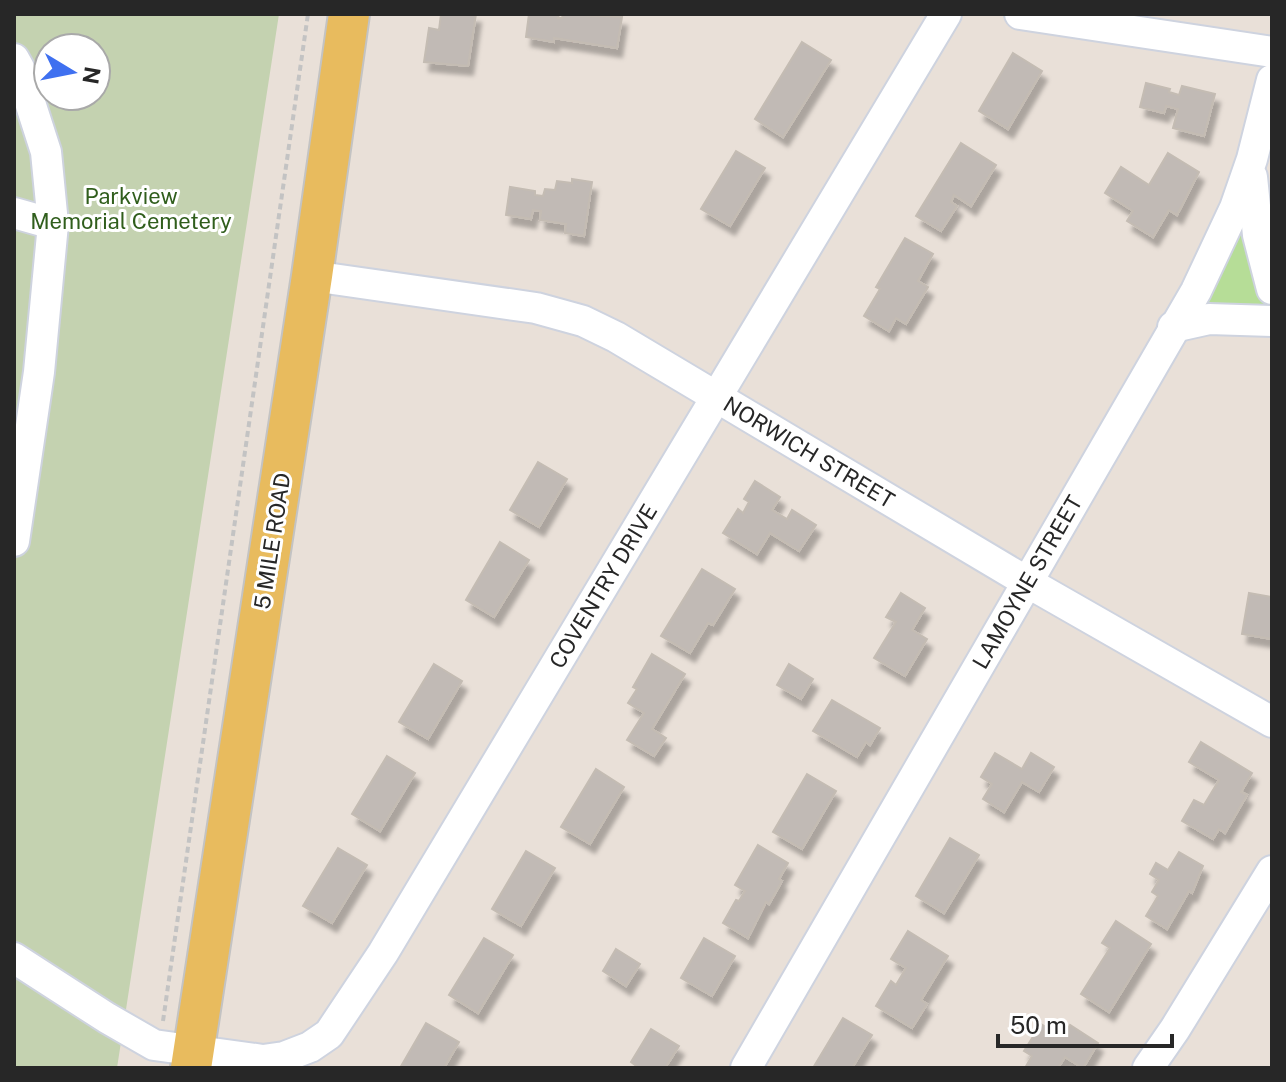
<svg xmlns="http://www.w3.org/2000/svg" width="1286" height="1082" font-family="'Public Sans',sans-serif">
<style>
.green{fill:#b6dd97}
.cemetery{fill:#c4d2b0;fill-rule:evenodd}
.building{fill:#c1bab5;stroke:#c4bcb3;stroke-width:2;filter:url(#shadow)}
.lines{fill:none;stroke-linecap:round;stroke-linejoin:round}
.minor-casing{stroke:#ced3df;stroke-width:34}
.major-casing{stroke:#c3c3c3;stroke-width:44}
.path{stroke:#c3c3c3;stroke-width:4;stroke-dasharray:6 4;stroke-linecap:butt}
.minor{stroke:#fff;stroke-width:30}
.major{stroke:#e8bb5e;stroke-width:40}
.labels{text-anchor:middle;stroke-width:6;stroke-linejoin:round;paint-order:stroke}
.park-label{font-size:22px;fill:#305e1c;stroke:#fff}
.street-label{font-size:22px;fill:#272727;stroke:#fff}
</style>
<defs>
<filter id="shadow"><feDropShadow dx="5" dy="9" stdDeviation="2" flood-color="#0004"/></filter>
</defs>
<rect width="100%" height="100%" fill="#e9e0d8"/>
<polygon class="green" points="1235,208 1272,289 1272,321 1209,319 1196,291"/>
<path class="cemetery" d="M14 14H279L117 1068H14ZM48 48H96V96H48Z"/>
<g class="building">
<polygon points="441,14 476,14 468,66 424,62 429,28 439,30"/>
<polygon points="529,14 559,14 558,18 562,18 563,14 622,17 617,48 554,38 554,42 526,37"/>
<polygon points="802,42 831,60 783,137 755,119"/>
<polygon points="1013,53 1042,71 1008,129 979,111"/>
<polygon points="1146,83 1170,89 1169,92 1179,95 1182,86 1215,94 1204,136 1173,128 1178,109 1166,106 1164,113 1140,107"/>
<polygon points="961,143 996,165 971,206 954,195 951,202 957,206 941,231 916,216"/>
<polygon points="736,151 765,168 730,226 701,209"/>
<polygon points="1168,153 1199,172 1177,215 1169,210 1153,237 1127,221 1133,211 1105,193 1121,167 1149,185"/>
<polygon points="572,179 592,182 584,236 565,233 566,224 540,220 541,211 533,210 531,219 506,215 510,187 535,191 535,195 543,196 545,189 555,190 557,181 572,183"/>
<polygon points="905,238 933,254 918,281 928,287 906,324 896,318 889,331 864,316 880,289 876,287"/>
<polygon points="538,462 567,479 539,527 510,510"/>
<polygon points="755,481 780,497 772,510 787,519 792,510 816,525 799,551 770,533 757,554 723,533 738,509 743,513 749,502 744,499"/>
<polygon points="500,542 529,560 494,617 466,600"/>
<polygon points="702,569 735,589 713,625 708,623 690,653 661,636"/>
<polygon points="901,593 925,608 912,630 927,639 905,676 874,658 896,622 886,617"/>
<polygon points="1249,593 1272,597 1272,639 1242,634"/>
<polygon points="652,654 685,674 652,729 666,738 654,756 627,740 644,713 628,703 637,689 633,687"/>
<polygon points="434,664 462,681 428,739 399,722"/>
<polygon points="789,664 813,679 801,699 777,685"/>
<polygon points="832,700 880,728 870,745 866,742 857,757 813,731"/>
<polygon points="1201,742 1252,773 1241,792 1247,795 1225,833 1219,829 1213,839 1182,821 1194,800 1204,805 1219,780 1189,762"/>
<polygon points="995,753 1022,769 1031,753 1054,767 1039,792 1022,782 1004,812 983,799 992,784 981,777"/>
<polygon points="387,756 415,773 380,831 352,814"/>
<polygon points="596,769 624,787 590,844 561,827"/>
<polygon points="807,774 836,791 802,849 773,832"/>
<polygon points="950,838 979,855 944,913 916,896"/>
<polygon points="758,845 788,863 779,879 782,881 769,904 766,902 748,938 723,923 736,900 739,901 745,891 735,885"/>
<polygon points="338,848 367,865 332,923 303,906"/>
<polygon points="526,851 555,868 521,926 492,909"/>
<polygon points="1179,852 1203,866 1192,893 1189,891 1167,929 1146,916 1158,896 1152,892 1159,880 1150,874 1156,863 1168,870"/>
<polygon points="1116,921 1151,944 1109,1012 1081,994 1110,948 1102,943"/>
<polygon points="908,931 948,956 921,1000 927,1004 912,1028 876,1006 891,981 896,985 906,968 891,959"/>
<polygon points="484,938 513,955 478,1013 449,995"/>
<polygon points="704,938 735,956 712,996 681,978"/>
<polygon points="616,949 640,964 626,986 603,971"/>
<polygon points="843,1018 872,1035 852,1068 813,1068"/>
<polygon points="426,1023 459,1042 444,1068 400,1068"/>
<polygon points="1041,1024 1063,1037 1070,1025 1098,1043 1083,1068 1065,1057 1058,1068 1025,1068 1032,1056 1024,1051"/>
<polygon points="651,1029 679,1046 665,1068 639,1068 631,1062"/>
</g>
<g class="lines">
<g class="minor-casing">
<g id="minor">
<polyline points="1020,14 1272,52"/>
<polyline points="14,59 19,68 46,152 53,224 39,372 14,541"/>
<polyline points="1252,177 1258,235 1272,289"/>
<polyline points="14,213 53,224"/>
<polyline points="312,276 536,308 583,321 616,337 1027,582 1272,722"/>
<polyline points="1173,327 1209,319 1272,321"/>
<polyline points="14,958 107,1018 154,1045 263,1060 284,1057 310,1047 329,1034 383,953 946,14"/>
<polyline points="746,1068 1196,291 1235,208 1252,159 1272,80"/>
<polyline points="1148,1068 1175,1029 1272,871"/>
</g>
</g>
<g class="major-casing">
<polyline id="major" points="191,1068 312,276 349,14"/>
</g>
<polyline class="path" points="163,1021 308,14"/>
<use href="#minor" class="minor"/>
<use href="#major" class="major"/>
</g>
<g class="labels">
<g class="park-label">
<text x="131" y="204">Parkview<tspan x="131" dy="25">Memorial Cemetery</tspan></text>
</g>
<g class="street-label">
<text transform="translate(809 452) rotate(31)" y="8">NORWICH STREET</text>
<text transform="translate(272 541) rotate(-81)" y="8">5 MILE ROAD</text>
<text transform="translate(1027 582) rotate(-60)" y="8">LAMOYNE STREET</text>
<text transform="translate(603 586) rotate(-59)" y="8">COVENTRY DRIVE</text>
</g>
</g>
<rect width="1286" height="1082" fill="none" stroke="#272727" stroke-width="32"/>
<g transform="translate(72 72) rotate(100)"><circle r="38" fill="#ffffff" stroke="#a9a9a9" stroke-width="2"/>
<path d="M0-6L14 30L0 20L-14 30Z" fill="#3f70f0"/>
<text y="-12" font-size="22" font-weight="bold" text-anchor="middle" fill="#272727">N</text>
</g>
<path d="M998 1034v12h174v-12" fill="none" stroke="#272727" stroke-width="4"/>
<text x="1010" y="1034" font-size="24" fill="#272727" stroke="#ffffff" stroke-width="6" paint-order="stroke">50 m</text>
</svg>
